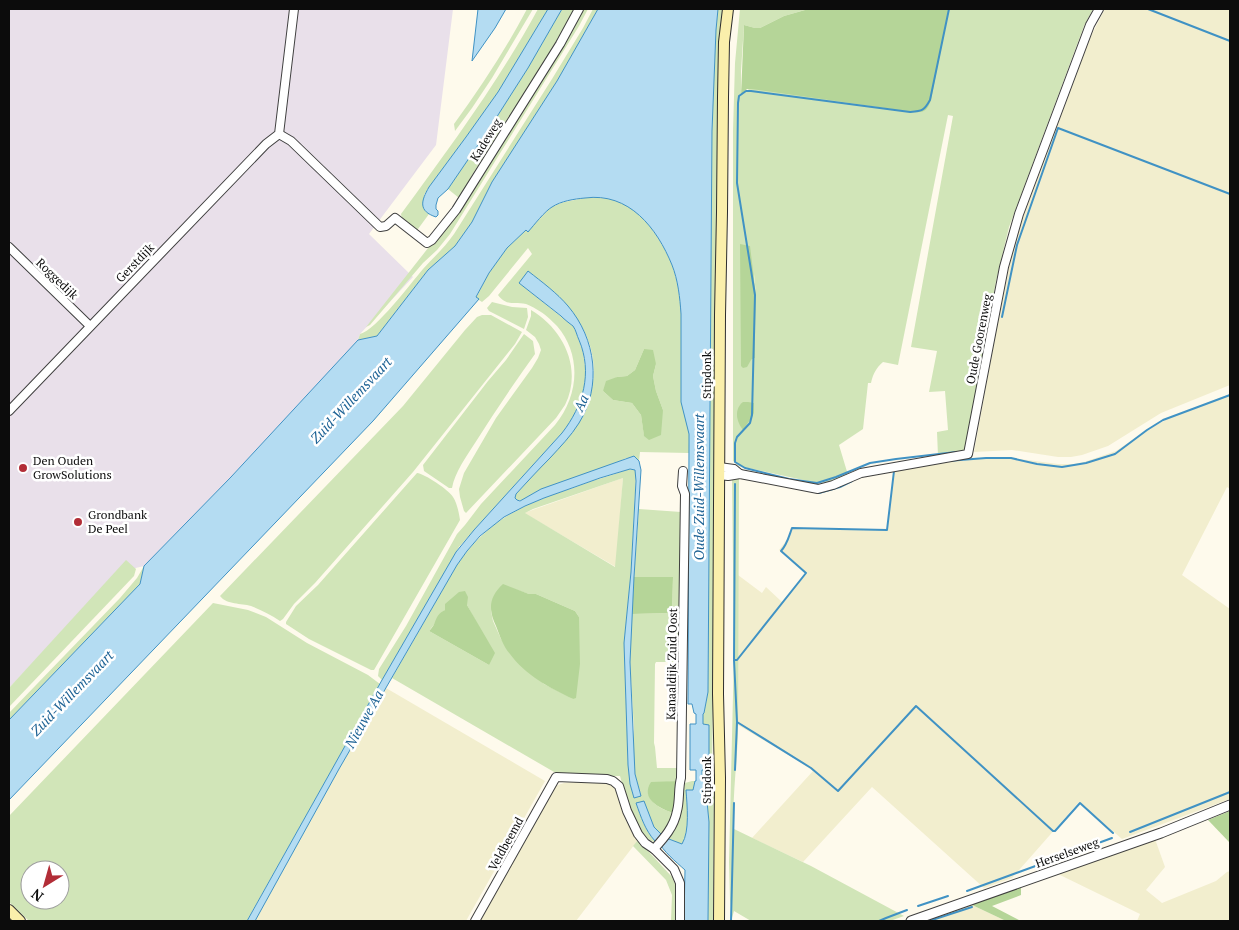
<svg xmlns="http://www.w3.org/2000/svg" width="1239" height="930" font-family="'PT Serif',serif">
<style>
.industrial{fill:#e9e0ea}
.farmland{fill:#f2eece}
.green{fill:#d1e5b8;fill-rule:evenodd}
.forest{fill:#b5d598}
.water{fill:#b4dcf2;stroke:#4092c4}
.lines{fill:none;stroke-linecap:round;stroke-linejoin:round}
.stream{stroke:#4092c4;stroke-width:2}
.minor-casing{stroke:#3f3f3f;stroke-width:10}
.tertiary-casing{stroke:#3f3f3f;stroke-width:11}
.secondary-casing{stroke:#2e2e2e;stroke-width:12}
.minor{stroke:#fff;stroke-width:8}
.tertiary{stroke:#fff;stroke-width:9}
.secondary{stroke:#faefab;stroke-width:10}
.poi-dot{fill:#b22d37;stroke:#fff;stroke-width:2}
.labels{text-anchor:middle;stroke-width:5;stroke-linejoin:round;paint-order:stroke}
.street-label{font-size:12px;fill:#0c0c0c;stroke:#fff}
.poi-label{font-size:12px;fill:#0c0c0c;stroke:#fff;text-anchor:start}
.water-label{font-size:14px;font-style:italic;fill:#1e6395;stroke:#fff}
</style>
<rect width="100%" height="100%" fill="#fefaec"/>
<polygon class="industrial" points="9,9 453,9 436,145 369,234 413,277 360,334 358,340 231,477 144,566 119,572 9,688"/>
<g class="farmland">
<polygon points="1105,9 1230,9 1230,385 1161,413 1108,446 1082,455 1071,457 1058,457 1012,450 974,452 996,332 1015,239 1090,38"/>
<polygon points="1230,394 1230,489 1227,487 1182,575 1230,609 1230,799 1122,839 1079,802 1012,878 984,888 872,787 803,862 752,838 813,771 797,760 738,725 738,575 762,593 766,587 782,602 806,573 779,550 790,536 791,527 799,529 887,529 894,470 973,459 993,458 1013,458 1058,464 1074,464 1084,462 1116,451 1144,432 1171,417"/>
<polygon points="623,478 616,567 524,513 617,480"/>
<polygon points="386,688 545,781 466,921 255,921 339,769"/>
<polygon points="607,781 616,788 625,819 638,840 576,921 479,921 555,786 564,783 576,782"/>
<polygon points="1155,839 1165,867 1146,890 1162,903 1216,881 1227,872 1230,871 1230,921 1137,921 1140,914 1060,875 1058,873"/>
<polygon points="970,904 1006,921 924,921"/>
</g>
<g class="green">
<path d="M527 9H533L492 78 472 108 455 131 454 124C481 87 506 49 527 9Z"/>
<path d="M538 9H548L498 92 466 137 429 187 424 195 426 212 429 214 418 229 414 230 402 219 401 214C450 147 499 81 538 9Z"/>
<polygon points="562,9 575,9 538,72 475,170 459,198 448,189 491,126 528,68"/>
<polygon points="581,9 588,9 579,26 450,234 437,250 423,263 370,325 366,327 432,243"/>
<path d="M593 9H598L557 81 492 182 472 222 455 246 428 270 377 336 358 340 360 334C376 330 411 283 423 269 434 257 445 247 454 234L552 79 583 28Z"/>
<polygon points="718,9 725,9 716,462 712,771 709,775 703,776 702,770 708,770 703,724 703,713 704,713 708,692 712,131 716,30"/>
<path d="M740 9H822L817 10H805L784 16 760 28H755L744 25 741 71V95L749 89 944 33 949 9H1093L1084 26 1009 227 996 281 965 452 938 456 937 432 948 430 945 391 929 392 937 351 911 347 953 116 948 115 898 365 883 362C876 368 873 374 871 383H868L863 429 839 445 848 475C838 479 828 483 817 483L739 466 733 461V131L735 63ZM754 274 756 295 755 358 751 360Z"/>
<path d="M590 197C600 198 608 198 617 201 640 209 654 230 665 250 668 256 671 262 673 268 678 283 680 298 681 314L689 434V453L640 452 639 461 637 459 626 458 612 465 541 489 522 500H517L515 498 516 494 571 433C618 369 587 311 528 272L519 283 574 327 583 352 586 373 583 394 573 418 562 433 474 530 459 547 382 680 378 676 379 669 406 626 457 534 465 525 481 504 555 425C579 396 582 355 557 326 551 320 544 313 536 309 533 307 529 305 526 304 514 301 507 307 498 295L532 254 528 248 489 296 482 302 476 298 489 273 507 248 526 230 528 231 551 207 564 202ZM644 349 656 364 653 376 656 391 663 410 644 435 641 415 632 403 613 400 603 391 617 377 627 376 635 370Z"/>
<polygon points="492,302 512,307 527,308 528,317 524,329 489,311 487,308"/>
<path d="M531 310C563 329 583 368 565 405 562 409 559 414 556 418L466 513 464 511 460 497 459 489 464 473 496 418 532 368 538 358 541 350 539 344 535 337 526 330 531 316Z"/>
<path d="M482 315H491L522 332 515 344 413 472 315 583 294 604 283 619 280 621C271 615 261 610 251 606 241 603 227 605 220 596L403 406 465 330 477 317Z"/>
<path d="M524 334 533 341 535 354C514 383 494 413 475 443 466 457 455 472 452 488H449L424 471 423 465 488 381 506 360Z"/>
<path d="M628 469 635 470 636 473 631 572 624 643 628 765 630 783 634 798 641 795 635 774 633 746 634 729 630 662 632 614 672 613 673 578 634 577 639 509 681 512 680 662H656L655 664 654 743 655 747 657 768H679L678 781 667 782 648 790C649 804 662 809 673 813L671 823 661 836V834L654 827 647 810 636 803C641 817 645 830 655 841L654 842C635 837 625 793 620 776H561L392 678 457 565C488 520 523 504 573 488 582 485 590 481 599 479 608 476 619 473 628 469ZM623 478 615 567 525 513 533 509ZM511 588 529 594H536L575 611 579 617 573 699 544 684 501 639 493 621 491 611ZM467 605 485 638 490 645 489 665 429 631 445 610Z"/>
<path d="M417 473C425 474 449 490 453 497 457 503 459 513 460 520L374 670H371L309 639 286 624V622L296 606 318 585Z"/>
<path d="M732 478H739L738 733C737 765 732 797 734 829L811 866 904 916 890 921H751L734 911 732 918 730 900 729 862 734 653Z"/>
<polygon points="126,560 136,569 134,576 9,707 9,688"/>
<polygon points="144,566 140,584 9,720 9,713 120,598 137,578"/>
<path d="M213 603 248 610 266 617 307 643 368 675 380 684 250 915 247 921H29L9 902V816ZM30 870H60V900H30Z"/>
<path d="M692 781H695L693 790H686C687 806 690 831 682 844H680L668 838C675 829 679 822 681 811 682 802 679 791 685 783Z"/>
<polygon points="705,781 711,781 714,787 713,921 708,921 709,822"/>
<polygon points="638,840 672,877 678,891 678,921 671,921 672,895 666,880 633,846"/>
</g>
<g class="forest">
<path d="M822 9H949L931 100C927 111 924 113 913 112L751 89H747L741 95 744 25 755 28H760L784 16 805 10H817Z"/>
<polygon points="740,244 750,246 756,295 755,358 751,360 747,367 743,368 741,366"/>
<polygon points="644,349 653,350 656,364 653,376 656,391 663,410 661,435 649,440 644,436 641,415 632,403 613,400 603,391 606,381 617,377 627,376 635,370"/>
<path d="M743 402H748L754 403V413L752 417 743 430C736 421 734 409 743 402Z"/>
<polygon points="634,577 673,577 672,613 632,614"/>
<path d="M503 584 529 594H536L575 611 579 617 580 664 576 698 573 699C550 688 525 675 510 654 503 646 500 636 496 626 488 609 489 597 503 584Z"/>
<path d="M465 591 468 597 467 605 495 653 489 665 429 631C438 623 433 616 445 610V604L459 592Z"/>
<path d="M678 781 673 813C659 808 640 799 651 782Z"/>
<polygon points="1230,811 1230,843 1208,820"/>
<polygon points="1021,886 1021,895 992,906 1021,921 1006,921 970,904"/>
</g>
<g class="water">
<polygon points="478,9 506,9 495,28 472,61"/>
<path d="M548 9H562L528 68 491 126 448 189 438 198 436 205V209L438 211V215L436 217C418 211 421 201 429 187L466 137 498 92Z"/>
<path d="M598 9H718L716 30 712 131 708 692 704 713 703 714V724L709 725V770H702V781H705L709 822 708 921H684L685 870C675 861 664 852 657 840L655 841C645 830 641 817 636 803L644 801 654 827 661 834V836L682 844C690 831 687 805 686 790H693L695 781H696V770H690V724H696V714L694 713 692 704H688L689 443V434L681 402V314C680 298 678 280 672 265 657 228 629 192 585 198 574 199 561 201 552 207 545 211 534 225 528 232L526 230 507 248 489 273 476 297 479 299 373 421 9 800V720L140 584 144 566 231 477 358 340 377 336 428 270 455 246 472 222 492 182 557 81Z"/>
<path d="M528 271C542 282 557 293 568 306 596 339 602 386 579 423 571 436 560 447 550 458 538 470 527 482 516 494L515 498 517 500 520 501 541 489 634 456 639 461 641 470 634 577 630 662 635 774 641 796 634 798 630 784 628 765 624 643 631 572 636 481 635 470 630 469 600 478 544 498 525 506 504 517 480 536 467 551 457 565 339 769 255 921H247L382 680 456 552 474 530 562 433C583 406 593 373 579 340 577 336 576 330 573 326 569 323 565 320 561 316 547 305 533 294 519 283Z"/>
</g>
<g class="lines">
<g class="stream">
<path d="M949 9 930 100C924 111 922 111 910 112L751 91H746L739 96 738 103 737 183 755 295 752 415 750 423 737 437 735 443V462L745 468 789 479 817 483 836 477 870 463 896 459 956 452"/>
<polyline points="1148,9 1230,41"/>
<polyline points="1002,317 1017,245 1058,128 1230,194"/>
<polyline points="947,461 986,458 1011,458 1037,464 1062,467 1086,463 1115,454 1147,430 1163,420 1230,395"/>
<polyline points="819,493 840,487 852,481"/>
<polyline points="734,659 735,484"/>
<polyline points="737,722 811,768 838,791 916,706 1053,831 1055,831 1080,803 1113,833"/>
<path d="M735 770 737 722 734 660H737L806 573 781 551C787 545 789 536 792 528L887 530 894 471"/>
<polyline points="1130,832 1230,792"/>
<polyline points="967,891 1112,838"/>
<polyline points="918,906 948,896"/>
<polyline points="731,921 734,803"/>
<polyline points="879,921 886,918 907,910"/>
<polyline points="929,921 972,907"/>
</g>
<g class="minor-casing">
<g id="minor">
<polyline points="279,134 291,141 380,227 386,226 395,218 427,243 432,240 456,210 560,44 579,9"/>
<polyline points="9,247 90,326"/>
<polyline points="9,411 266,144 279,134 294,9"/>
<polyline points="719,467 734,469 740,474"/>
<polyline points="719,475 728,476 740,474 818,489 833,485 861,473 968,454 1004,267 1019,214 1090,25 1099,9"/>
<path d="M654 849C664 838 674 827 677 811 680 800 678 789 681 778L685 494 682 486 683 471"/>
<polyline points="475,921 556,777 607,779 613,781 619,786 627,811 638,834 645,843 654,849 674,869 680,883 680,921"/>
</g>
</g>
<g class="tertiary-casing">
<polyline id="tertiary" points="911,921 1161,833 1230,805"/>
</g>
<g class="secondary-casing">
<g id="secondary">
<polyline points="9,910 20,921"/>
<polyline points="719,921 720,778 718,694 720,315 722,212 723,97 724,42 728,9"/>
</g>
</g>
<use href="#minor" class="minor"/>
<use href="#tertiary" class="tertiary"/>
<use href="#secondary" class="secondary"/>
</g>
<g class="poi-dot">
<circle cx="23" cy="468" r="5"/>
<circle cx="78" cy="522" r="5"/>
</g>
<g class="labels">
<g class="street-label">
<text transform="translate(486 140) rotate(-58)" y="4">Kadeweg</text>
<text transform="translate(135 263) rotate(-46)" y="4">Gerstdijk</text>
<text transform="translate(57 279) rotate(44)" y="4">Roggedijk</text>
<text transform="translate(979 339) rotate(-79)" y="4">Oude Goorenweg</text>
<text transform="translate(707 375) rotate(-90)" y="4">Stipdonk</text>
<text transform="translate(672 664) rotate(-89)" y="4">Kanaaldijk Zuid Oost</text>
<text transform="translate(707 780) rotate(-90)" y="4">Stipdonk</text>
<text transform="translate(506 844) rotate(-61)" y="4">Veldbeemd</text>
<text transform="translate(1067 853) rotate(-20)" y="4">Herselseweg</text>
</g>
<g class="poi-label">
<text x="33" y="465">Den Ouden<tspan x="33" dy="14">GrowSolutions</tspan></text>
<text x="88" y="519">Grondbank<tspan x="88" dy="14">De Peel</tspan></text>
</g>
<g class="water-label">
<text transform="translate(351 400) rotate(-47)" y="5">Zuid-Willemsvaart</text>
<text transform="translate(581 403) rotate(-66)" y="5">Aa</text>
<text transform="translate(699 487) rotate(-90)" y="5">Oude Zuid-Willemsvaart</text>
<text transform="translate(72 693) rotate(-46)" y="5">Zuid-Willemsvaart</text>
<text transform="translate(364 719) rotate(-61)" y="5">Nieuwe Aa</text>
</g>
</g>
<rect width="1239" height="930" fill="none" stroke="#0c0c0c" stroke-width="20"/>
<g transform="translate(45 885) rotate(217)"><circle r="24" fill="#ffffff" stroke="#9e9e9e"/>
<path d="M0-4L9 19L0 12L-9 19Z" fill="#b22d37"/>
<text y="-8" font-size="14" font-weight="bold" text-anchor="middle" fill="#0c0c0c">N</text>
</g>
</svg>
